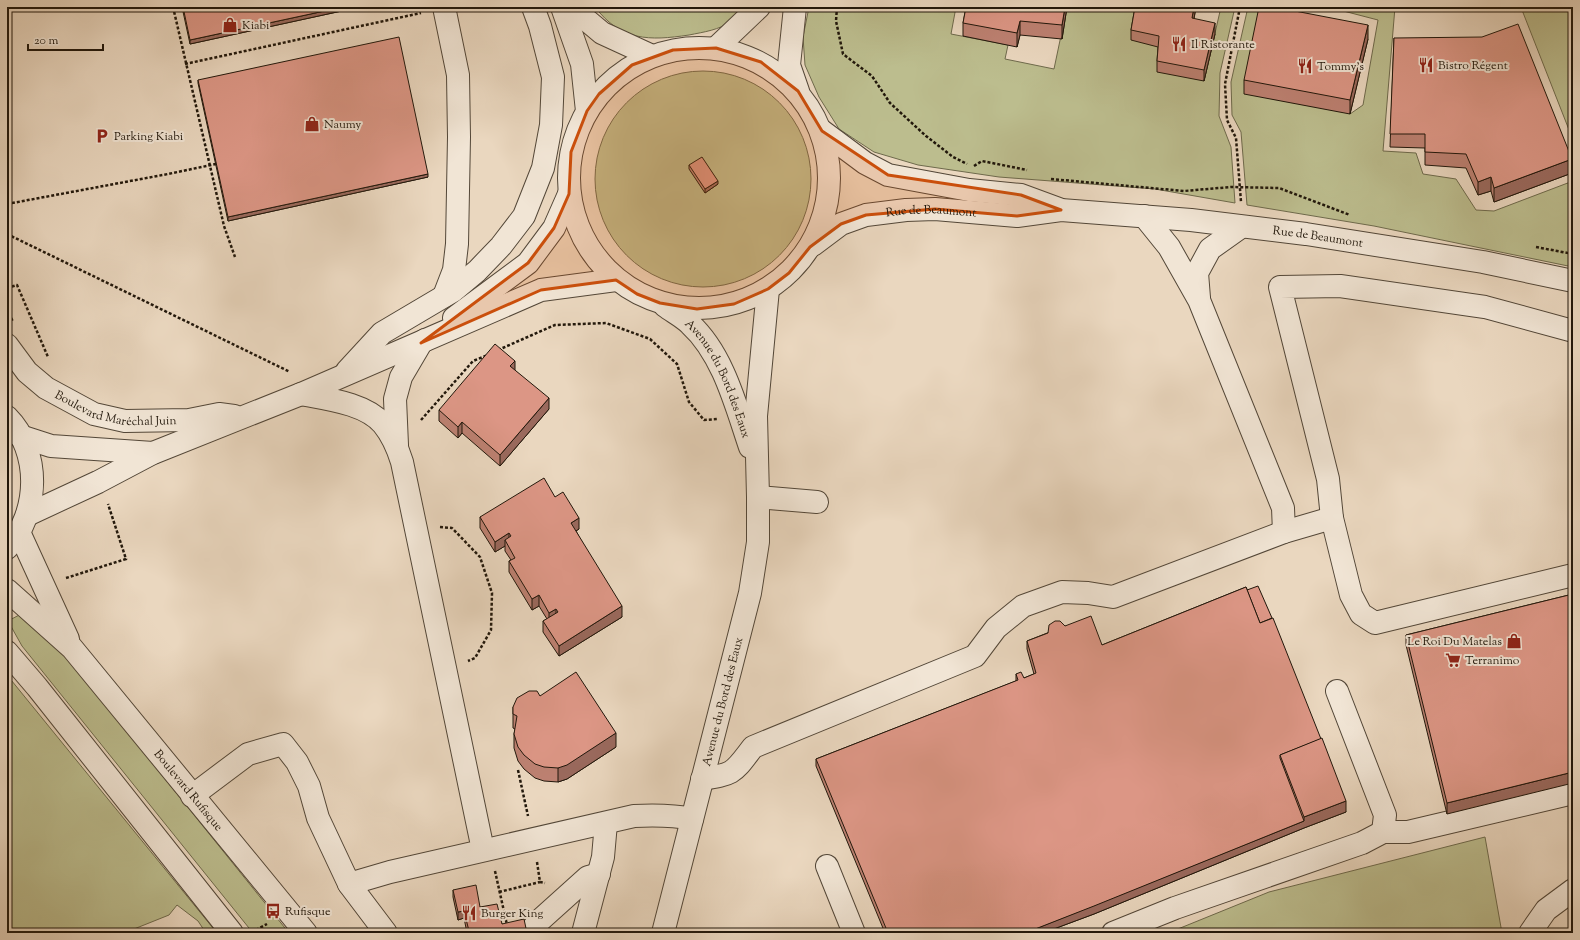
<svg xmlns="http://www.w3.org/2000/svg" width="1580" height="940" font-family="'Sorts Mill Goudy',serif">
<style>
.green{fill:#bcbd8e;stroke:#6e6a4c}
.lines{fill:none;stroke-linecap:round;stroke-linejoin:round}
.minor-casing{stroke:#534738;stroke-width:24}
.path{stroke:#21170b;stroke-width:2.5;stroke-dasharray:3 2;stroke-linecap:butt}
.minor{stroke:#f1e5d5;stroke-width:22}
.wall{fill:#bd8172;stroke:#21170b}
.shaded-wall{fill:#9a695d;stroke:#21170b}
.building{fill:#dc9685;stroke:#21170b}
.marked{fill:#ca4f0c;fill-opacity:0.2;stroke:#ca4f0c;stroke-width:3;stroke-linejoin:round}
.labels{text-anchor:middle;stroke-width:4;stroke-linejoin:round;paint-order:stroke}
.poi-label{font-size:12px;fill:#21170b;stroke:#f1e5d5;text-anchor:start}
.street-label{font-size:12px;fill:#21170b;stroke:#f1e5d5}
</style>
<rect width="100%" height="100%" fill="#ead7bf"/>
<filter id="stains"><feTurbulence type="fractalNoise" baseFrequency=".005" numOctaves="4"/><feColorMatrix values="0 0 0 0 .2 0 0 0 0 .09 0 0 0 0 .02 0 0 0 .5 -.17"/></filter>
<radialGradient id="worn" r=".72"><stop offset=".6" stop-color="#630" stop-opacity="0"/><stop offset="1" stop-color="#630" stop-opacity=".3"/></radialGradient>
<g class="green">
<path d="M595 7H748C743 12 738 17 732 21 719 30 704 32 689 35 649 41 621 41 595 7Z"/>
<polygon points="809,7 956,7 951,34 1008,45 1005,59 1054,69 1067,7 1137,7 1159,47 1204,81 1221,7 1235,7 1220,73 1219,116 1231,147 1235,203 1155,189 999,177 918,165 874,152 839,129 819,97 805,65 803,37"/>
<polygon points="1248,7 1262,7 1350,114 1363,105 1378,20 1328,7 1395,7 1383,151 1416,153 1423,174 1456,179 1476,210 1494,211 1573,181 1573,267 1374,226 1247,205 1241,132 1232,115 1231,82"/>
<polygon points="1540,7 1573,7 1573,140 1522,10"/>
<circle cx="703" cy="179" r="108"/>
<polygon points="21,614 58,646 289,933 253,933 22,646 8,621"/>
<polygon points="7,675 217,933 206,933 198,921 177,905 169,915 124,933 7,933"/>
<polygon points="1485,837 1502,933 1168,933 1269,892"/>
</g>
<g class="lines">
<g class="minor-casing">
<g id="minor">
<polyline points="562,7 582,64 587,111"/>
<polyline points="571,7 602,33 652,56"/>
<polyline points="795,7 789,65 798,91"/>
<circle cx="699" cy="178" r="130"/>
<polyline points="716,48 759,7"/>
<polyline points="822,131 865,163 888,175 969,190 1021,195 1059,209"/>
<polyline points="1144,216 1169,247 1199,300 1283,508 1284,532"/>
<path id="s1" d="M813 245 841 224 866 215 906 210 935 209 1017 216 1061 210 1191 220 1306 234 1483 262 1573 281"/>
<polyline points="444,296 454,270 457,244 459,137 458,75 444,7"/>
<polyline points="1199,298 1197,273 1210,249 1241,227"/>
<path id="s2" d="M665 306C673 312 683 317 690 324 723 354 736 406 750 447"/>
<polyline points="454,318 528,263 554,228 569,194"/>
<polyline points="1573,331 1485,307 1471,305 1340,286 1280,287 1328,479 1332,518 1351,595 1361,614 1375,623 1573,575"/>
<path id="s3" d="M7 345 27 372 46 388 94 414 125 421 189 420 219 414 234 416"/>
<polyline points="347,371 382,333 453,291 477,271 501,246 524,216 543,168 551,125 553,77 540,26 533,7"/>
<path d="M301 394C326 399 365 403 383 424 392 435 398 449 402 462L483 850"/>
<path d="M7 417C41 451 40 513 7 548"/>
<polyline points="20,436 51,446 153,453"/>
<polyline points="397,445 395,399 401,377 421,343 425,340"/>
<polyline points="758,497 817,502"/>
<polyline points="27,515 98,482 153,453 301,394 541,290 616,280"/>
<polyline points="19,532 68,639"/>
<path id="s4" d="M7 590 72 648 306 933"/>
<polyline points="7,652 37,687 232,933"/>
<polyline points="1337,691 1385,815 1383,832"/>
<path d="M702 779C735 774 733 773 753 747L975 656 996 628 1023 606 1062 592 1088 593 1113 597 1284 532 1332 518"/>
<path d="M192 796 248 754 283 744 297 762 309 786 318 818 349 884 390 872 634 816C654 815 673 815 692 819"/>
<polyline points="827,866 854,933"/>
<polyline points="349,884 386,933"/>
<polyline points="533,933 533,928 538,922 588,877 599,874"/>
<polyline points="583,933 603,857 606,823"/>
<path id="s5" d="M663 933 750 593 758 542V497L756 416 768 289"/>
<polyline points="1113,933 1175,908 1362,843 1383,832 1408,832 1573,793"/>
<polyline points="1530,933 1546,910 1573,890"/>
</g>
</g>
<g class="path">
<polyline points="173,7 224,226 235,257"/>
<polyline points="837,7 836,21 843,54 872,76 890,103 926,136 953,157 967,164"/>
<polyline points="1240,7 1225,84 1227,120 1236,138 1241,202"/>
<polyline points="185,64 421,13"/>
<polyline points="974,166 982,161 1027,170"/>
<polyline points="1051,179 1184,191 1231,187 1279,188 1350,215"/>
<polyline points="7,204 168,174 216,164"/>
<polyline points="7,234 290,372"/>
<polyline points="1536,247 1573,254"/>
<polyline points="7,288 17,285 48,357"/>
<polyline points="7,309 13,322"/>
<polyline points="498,350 555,325 606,323 650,339 677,364 689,402 704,420 717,419"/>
<polyline points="421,420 473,361 488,355"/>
<polyline points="440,527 452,528 480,557 492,593 491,630 475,658 468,661"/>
<polyline points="66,578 126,559 108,504"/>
<polyline points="518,770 528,816"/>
<polyline points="537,862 540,882 545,883"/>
<polyline points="495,871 507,925"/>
<polyline points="499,892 540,882"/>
<polyline points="256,930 267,924"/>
</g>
<use href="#minor" class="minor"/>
</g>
<g class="wall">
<polygon points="182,7 360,7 190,44"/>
<polygon points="966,7 1067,7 1062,39 1020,35 1017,47 963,36 963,23"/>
<polygon points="1135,7 1196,7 1194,19 1215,34 1204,81 1157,72 1157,61 1158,47 1131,40 1131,30"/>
<polygon points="1394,38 1572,173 1494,202 1491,191 1478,195 1466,168 1425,165 1425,148 1390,147"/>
<polygon points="1368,39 1350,114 1244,94 1244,80"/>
<polygon points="198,80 428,177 228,221 198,83"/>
<polygon points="689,165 718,184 705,193 689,169"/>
<polygon points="515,370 549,409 500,466 462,433 458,438 439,421 439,410"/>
<polygon points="555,497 579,529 576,531 622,617 559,656 543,632 543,621 547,619 539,606 532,610 509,572 509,561 511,560 505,551 505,546 495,552 480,528 480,517"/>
<polygon points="1246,587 1346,812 1304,828 1094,914 1043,933 885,933 816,766 816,759 1016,681 1016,674 1024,678 1034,674 1027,649 1027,641 1065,626 1102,645"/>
<polygon points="1573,594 1447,814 1406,645 1406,635"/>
<polygon points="540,696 616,747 567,779 558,782 544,781 535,778 524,769 518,761 514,748 514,734 515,729 513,728 513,707"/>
<polygon points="453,890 480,907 502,924 527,933 467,933 464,918 458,920 453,897"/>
</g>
<g class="shaded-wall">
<polygon points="343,7 360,7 190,44 190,40"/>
<polygon points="1065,7 1067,7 1062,39 1062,25"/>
<polygon points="1194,7 1196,7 1192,29 1192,18"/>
<polygon points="1020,21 1020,35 1017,47 1017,33"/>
<polygon points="1215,23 1215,34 1204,81 1204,70"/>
<polygon points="1368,25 1368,39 1350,114 1350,100"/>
<polygon points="1572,159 1572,173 1494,202 1494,188"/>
<polygon points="428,174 428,177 228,221 228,217"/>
<polygon points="1491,177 1491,191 1478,195 1478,182"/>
<polygon points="718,181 718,184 705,193 705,189"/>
<polygon points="515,361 515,371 510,366"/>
<polygon points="549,398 549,409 500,466 500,455"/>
<polygon points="462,422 462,433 458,438 458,427"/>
<polygon points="579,518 579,529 571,534 571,523"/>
<polygon points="509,533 509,544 505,540 505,546 495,552 495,542"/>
<polygon points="539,595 539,606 532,610 532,599"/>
<polygon points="622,606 622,617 559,656 559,646"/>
<polygon points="556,609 556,620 549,623 549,613"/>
<polygon points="616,733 616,747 567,779 558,782 558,768"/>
<polygon points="1573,772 1573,783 1447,814 1447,803"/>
<polygon points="1346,801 1346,812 1304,828 1094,914 1043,933 1025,933 1304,821 1304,817"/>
<polygon points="464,911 464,918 458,920 458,912"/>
<polygon points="474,930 474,933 469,933 469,931"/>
</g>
<g class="building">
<polygon points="183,7 343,7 190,40"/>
<polygon points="966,7 1065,7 1062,25 1020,21 1017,33 963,23"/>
<polygon points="1135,7 1194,7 1192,18 1215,23 1204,70 1157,61 1159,36 1131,30"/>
<polygon points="1259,7 1274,7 1368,25 1350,100 1244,80"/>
<polygon points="1518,24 1572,159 1494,188 1491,177 1478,182 1466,154 1425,152 1425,134 1390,134 1394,38 1482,37"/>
<polygon points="399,37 428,174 228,217 198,80"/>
<polygon points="702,157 718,181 705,189 689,165"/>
<polygon points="495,344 515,361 510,366 549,398 500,455 462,422 458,427 439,410"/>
<polygon points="544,478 555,497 563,492 579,518 571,523 622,606 559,646 543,621 558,612 556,609 549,613 539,595 532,599 509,561 515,558 505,540 511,536 509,533 495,542 480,517"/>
<polygon points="1258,586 1272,618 1260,623 1247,590"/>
<polygon points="1246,587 1260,623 1273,618 1321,739 1280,755 1280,758 1304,821 1094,906 1025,933 888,933 816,759 1018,680 1016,674 1021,672 1024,678 1036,673 1027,641 1048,633 1049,625 1055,621 1060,621 1065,626 1091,616 1102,645"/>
<polygon points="1573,594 1573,772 1447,803 1406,635"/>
<polygon points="576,672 616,733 567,765 558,768 544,767 535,764 524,755 518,747 514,734 517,716 513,714 513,707 517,698 529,691 537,691 540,696"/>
<polygon points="1322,738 1346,801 1304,817 1280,755"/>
<polygon points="476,885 480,907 497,904 502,924 524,919 527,933 475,933 474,930 469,931 464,911 458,912 453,890"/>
</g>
<path class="marked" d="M716 48 761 62 798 91 822 131 888 175 1021 195 1061 210 1017 216 935 209 866 215 841 224 810 247 789 273 768 289 734 304 697 309 660 303 637 294 616 280 541 290 421 343 528 263 554 228 569 194 571 152 587 111 599 94 632 65 673 50Z"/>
<defs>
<g id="shop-bare" transform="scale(1.2)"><path d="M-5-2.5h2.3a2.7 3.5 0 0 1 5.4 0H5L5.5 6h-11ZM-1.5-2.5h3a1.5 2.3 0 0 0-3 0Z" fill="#8f2418" stroke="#f1e5d5" stroke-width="2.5" paint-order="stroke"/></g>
<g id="restaurant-bare" transform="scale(1.2)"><path d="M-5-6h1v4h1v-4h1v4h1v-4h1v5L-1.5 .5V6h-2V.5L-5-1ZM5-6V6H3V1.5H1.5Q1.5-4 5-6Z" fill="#8f2418" stroke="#f1e5d5" stroke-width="2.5" paint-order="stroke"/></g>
<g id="parking-bare" transform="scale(1.2)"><path d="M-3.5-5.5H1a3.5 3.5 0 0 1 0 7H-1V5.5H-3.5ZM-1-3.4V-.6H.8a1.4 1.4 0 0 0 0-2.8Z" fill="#8f2418" stroke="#f1e5d5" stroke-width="2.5" paint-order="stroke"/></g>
<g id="supermarket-bare" transform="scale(1.2)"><path d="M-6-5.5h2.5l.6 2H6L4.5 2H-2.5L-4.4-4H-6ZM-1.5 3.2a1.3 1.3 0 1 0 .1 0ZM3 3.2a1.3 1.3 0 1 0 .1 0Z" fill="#8f2418" stroke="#f1e5d5" stroke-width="2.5" paint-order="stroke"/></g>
<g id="bus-bare" transform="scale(1.2)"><path d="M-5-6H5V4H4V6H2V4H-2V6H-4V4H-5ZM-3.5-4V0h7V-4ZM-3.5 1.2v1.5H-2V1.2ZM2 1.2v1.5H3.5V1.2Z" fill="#8f2418" stroke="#f1e5d5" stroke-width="2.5" paint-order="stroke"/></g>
</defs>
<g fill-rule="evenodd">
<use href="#shop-bare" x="230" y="25"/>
<use href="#restaurant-bare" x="1179" y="44"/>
<use href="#restaurant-bare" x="1426" y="65"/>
<use href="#restaurant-bare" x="1305" y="66"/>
<use href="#shop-bare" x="312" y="124"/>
<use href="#parking-bare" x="102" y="136"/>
<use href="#shop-bare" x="1514" y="641"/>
<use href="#supermarket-bare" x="1453" y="660"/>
<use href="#bus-bare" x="273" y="911"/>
<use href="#restaurant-bare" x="469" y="913"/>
</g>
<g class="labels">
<g class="poi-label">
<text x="242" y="29">Kiabi</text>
<text x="1191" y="48">Il Ristorante</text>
<text x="1438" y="69">Bistro Régent</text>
<text x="1317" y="70">Tommy's</text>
<text x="324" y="128">Naumy</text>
<text x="114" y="140">Parking Kiabi</text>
<text x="1502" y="645" text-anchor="end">Le Roi Du Matelas</text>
<text x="1465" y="664">Terranimo</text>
<text x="285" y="915">Rufisque</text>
<text x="481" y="917">Burger King</text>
</g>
<g class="street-label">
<text dy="4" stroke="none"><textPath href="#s1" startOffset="127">Rue de Beaumont</textPath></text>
<text dy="4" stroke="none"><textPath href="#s1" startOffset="516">Rue de Beaumont</textPath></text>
<text dy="4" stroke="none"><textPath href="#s2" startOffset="93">Avenue du Bord des Eaux</textPath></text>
<text dy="4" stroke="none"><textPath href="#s3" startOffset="133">Boulevard Maréchal Juin</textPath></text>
<text dy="4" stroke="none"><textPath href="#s5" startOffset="239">Avenue du Bord des Eaux</textPath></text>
<text dy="4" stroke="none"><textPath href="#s4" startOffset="271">Boulevard Rufisque</textPath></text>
</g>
</g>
<rect width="1580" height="940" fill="none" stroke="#ead7bf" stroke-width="24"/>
<rect x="8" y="8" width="1564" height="924" fill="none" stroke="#21170b" stroke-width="2"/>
<rect x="12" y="12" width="1556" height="916" fill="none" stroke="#21170b"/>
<path d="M28 44v6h75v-6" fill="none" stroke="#21170b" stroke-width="2"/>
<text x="34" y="44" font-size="12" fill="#21170b" stroke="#f1e5d5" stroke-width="3" paint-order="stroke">20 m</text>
<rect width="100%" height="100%" filter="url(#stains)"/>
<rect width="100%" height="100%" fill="url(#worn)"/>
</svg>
